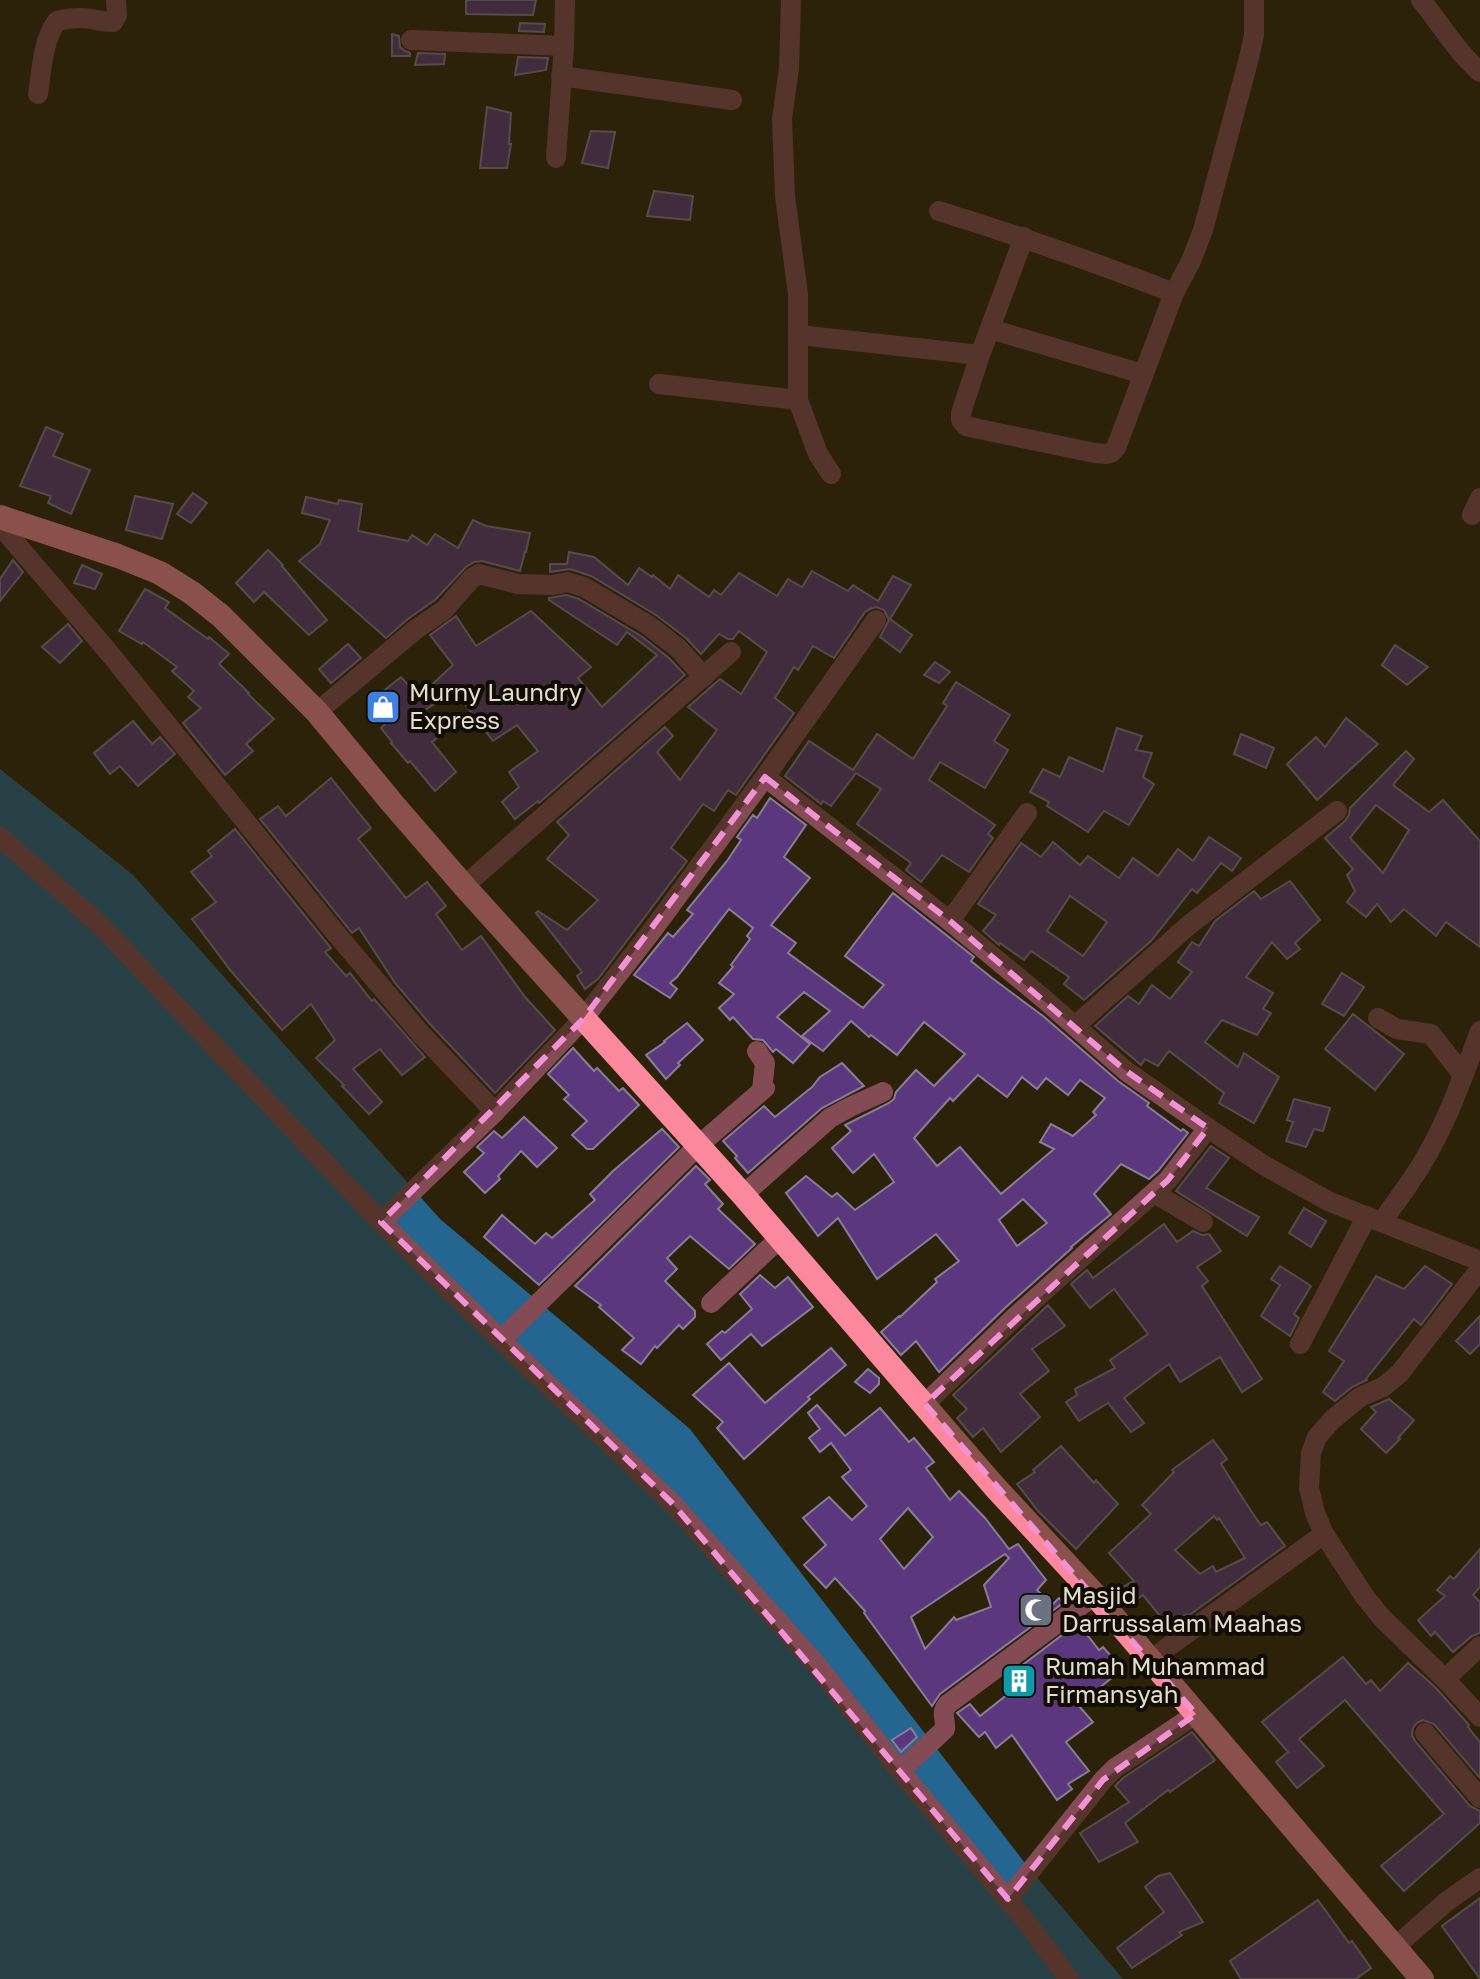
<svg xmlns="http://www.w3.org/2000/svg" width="1480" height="1979" font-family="'Golos Text',sans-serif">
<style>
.water{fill:#246690}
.building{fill:#5b387e;stroke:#887d96;stroke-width:2;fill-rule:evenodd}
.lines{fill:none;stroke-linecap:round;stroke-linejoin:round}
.minor{stroke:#854b55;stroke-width:20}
.highway{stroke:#fc889e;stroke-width:24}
.marked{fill:none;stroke:#f391d6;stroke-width:6;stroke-dasharray:16 10;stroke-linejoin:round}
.labels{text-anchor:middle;stroke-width:8;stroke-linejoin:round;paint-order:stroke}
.poi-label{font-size:24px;fill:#e4ded0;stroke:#110c04;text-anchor:start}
</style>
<rect width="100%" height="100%" fill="#2c220a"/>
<polygon class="water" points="0,769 133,875 440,1219 690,1429 1028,1867 1123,1979 0,1979"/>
<g class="building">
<polygon points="466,0 536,0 533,15 466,14"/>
<polygon points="520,23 545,24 544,32 519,31"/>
<polygon points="392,34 399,36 400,47 405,51 410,53 410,56 392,56"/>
<polygon points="418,53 445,54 444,64 415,65"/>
<polygon points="518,57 548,58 546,70 515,75"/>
<polygon points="487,107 511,113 509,144 511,144 507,168 480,168"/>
<polygon points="591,131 615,132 608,168 582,163"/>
<polygon points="654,191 693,196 690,220 647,216"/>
<polygon points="46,427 63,434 53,456 90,470 71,514 48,503 51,496 20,486"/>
<polygon points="193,493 207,503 191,523 177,514"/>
<polygon points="135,496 173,504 162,539 126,530"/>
<polygon points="306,497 338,504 339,500 362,504 358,531 408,541 412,535 427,545 435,534 458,548 473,520 486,526 530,533 526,552 525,552 520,571 482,561 474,562 466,567 435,600 408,619 386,638 299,561 320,544 330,520 302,513"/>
<polygon points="268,550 283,565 282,566 327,620 309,635 264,592 254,602 236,583"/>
<polygon points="569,552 594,557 628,585 639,568 652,577 653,575 670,589 678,575 709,597 714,590 721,595 739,573 777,596 788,579 802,587 812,571 848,591 853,585 878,601 893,576 911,585 890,619 912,635 900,652 880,637 889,620 884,610 876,607 870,609 865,612 834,658 813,646 798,670 794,667 775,698 794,713 736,795 728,790 714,811 703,804 671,848 687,861 598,979 585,989 577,976 582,972 536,913 538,911 567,930 598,900 547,859 569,835 557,822 665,727 673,736 657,752 680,780 717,730 688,707 720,679 741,694 767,652 739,631 733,639 728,639 719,634 701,654 686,638 656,615 591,576 570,569 550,572 550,564 567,564"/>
<polygon points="13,560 23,572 0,601 0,579"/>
<polygon points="82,565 102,574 95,589 74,583"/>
<polygon points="145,589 169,602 165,608 208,639 209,637 229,654 219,664 249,693 248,694 274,719 246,744 253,751 225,775 183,723 201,708 188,697 194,691 172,671 177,667 143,642 142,644 119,631"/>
<polygon points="566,595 579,599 641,636 669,658 685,675 539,803 538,801 515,819 502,802 519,787 509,772 538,751 517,725 493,741 455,691 422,712 442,734 432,742 456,772 435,791 410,761 408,763 391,743 392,742 381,728 388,721 372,700 401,677 419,697 453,665 430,635 456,616 476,646 531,611 591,667 578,678 602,707 657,655 627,632 617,645 549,600 549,598"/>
<polygon points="68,624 82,641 60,663 42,647"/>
<polygon points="348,644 361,658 331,683 319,669"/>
<polygon points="1395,645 1428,667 1407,685 1382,665"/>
<polygon points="935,662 950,672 939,683 924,675"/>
<polygon points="956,682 1010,715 994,741 1008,750 985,788 940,762 929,780 995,825 988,834 993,838 969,872 942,855 921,882 906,870 911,863 857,824 881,789 856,773 831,806 823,801 821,804 785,776 809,741 853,770 877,734 913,759 947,706 943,703"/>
<polygon points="1346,718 1378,744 1317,800 1287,764 1316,737 1325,747"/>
<polygon points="133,721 152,744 160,737 175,754 138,786 120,766 110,774 94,753"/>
<polygon points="1117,728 1142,736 1136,750 1152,753 1143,777 1154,784 1129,825 1104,811 1088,832 1047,806 1049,802 1030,792 1043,769 1060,777 1069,757 1103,772"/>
<polygon points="1241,734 1274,748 1266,768 1234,754"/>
<path d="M1406 751 1414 759 1393 785 1429 812 1443 800 1480 841V947L1446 922 1436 936 1404 909 1391 922 1377 904 1366 917 1347 902 1355 891 1347 875 1353 869 1325 838 1345 821 1349 815 1350 808ZM1376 805 1409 830 1383 873 1350 838Z"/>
<polygon points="331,778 371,828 358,839 406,898 427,882 446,906 436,914 462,950 481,936 525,997 555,1030 495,1093 430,1024 395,983 359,928 352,933 260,819 278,806 286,816"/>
<path d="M770 798 806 825 784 857 810 878 771 925 796 943 788 953 863 1008 884 985 845 956 893 893 974 957 971 961 992 978 1043 1016 1118 1081 1149 1103 1147 1106 1181 1131 1183 1129 1188 1133 1158 1171 1149 1179 1121 1164 1094 1194 1111 1214 1071 1247 1072 1248 1006 1307 939 1372 916 1341 901 1355 881 1332 899 1316 900 1317 937 1282 935 1279 959 1261 936 1234 877 1279 838 1218 818 1236 786 1193 806 1176 832 1197 837 1193 855 1210 894 1182 874 1154 853 1173 832 1148 851 1131 845 1125 889 1103 894 1099 896 1092 916 1070 934 1086 965 1054 924 1022 897 1055 871 1035 869 1037 851 1021 823 1051 802 1036 830 1011 804 992 777 1017 810 1044 793 1063 776 1049 773 1052 763 1040 753 1039 733 1017 730 1020 719 1008 734 994 719 983 733 967 731 965 750 939 747 936 753 928 729 909 677 977 670 983 677 989 670 998 634 975 668 933 673 937 693 914 687 910 727 861 741 840 737 837 753 815 757 818ZM978 1075 1007 1097 1022 1077 1037 1089 1046 1078 1068 1095 1080 1080 1105 1098 1093 1112 1096 1115 1073 1136 1051 1124 1040 1142 1054 1149 1001 1194 960 1147 937 1166 914 1138 950 1098 953 1101ZM1023 1199 1047 1223 1017 1246 999 1220Z"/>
<polygon points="235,829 331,948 325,952 346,976 350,973 372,1001 374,999 425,1057 402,1075 380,1049 353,1069 382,1102 369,1114 342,1086 344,1085 316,1058 335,1040 311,1004 282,1030 231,971 192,919 216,902 191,872 212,856 208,851"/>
<path d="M1209 837 1241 858 1232 871 1221 863 1197 893 1192 889 1151 941 1084 1000 1064 984 1069 977 1031 951 1024 960 1000 943 999 945 983 931 996 915 978 904 1021 843 1041 857 1053 842 1080 865 1088 856 1119 878 1133 858 1158 876 1178 849 1193 861ZM1070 896 1107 922 1083 956 1047 931Z"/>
<polygon points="1290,881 1320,920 1295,943 1300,949 1287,959 1272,942 1246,977 1273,993 1263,1009 1271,1013 1257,1035 1222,1020 1205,1042 1238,1067 1244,1053 1279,1077 1254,1123 1219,1103 1224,1093 1169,1051 1158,1066 1145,1059 1141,1065 1095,1026 1128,996 1139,1004 1152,985 1170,999 1192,972 1178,962 1192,942 1199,946 1215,921 1254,891 1261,899"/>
<polygon points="1342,973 1364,987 1344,1016 1322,1004"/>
<polygon points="1353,1014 1404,1054 1375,1090 1325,1049"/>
<polygon points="687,1023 703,1040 678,1063 680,1065 666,1079 646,1055 665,1042 664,1041"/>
<polygon points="573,1048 594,1071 597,1068 619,1091 623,1088 639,1105 593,1149 587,1149 572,1135 587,1121 564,1099 569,1095 548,1074"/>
<polygon points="842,1063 864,1086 822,1108 748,1173 735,1158 737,1156 723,1141 764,1106 775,1117 812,1087 820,1077"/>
<polygon points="1294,1099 1330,1108 1323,1131 1314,1129 1306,1147 1286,1141 1293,1122 1287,1120"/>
<polygon points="524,1117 557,1148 537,1167 521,1151 498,1176 500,1179 485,1193 464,1172 484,1153 477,1147 494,1131 502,1138"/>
<polygon points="662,1129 679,1147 539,1285 484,1237 502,1215 535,1244 546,1233 552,1238 595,1200 590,1194 613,1171"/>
<polygon points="1211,1146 1229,1158 1206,1188 1259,1217 1247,1236 1176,1191"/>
<polygon points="696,1166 710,1180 705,1184 723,1204 718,1209 755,1244 729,1269 690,1236 667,1258 677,1269 665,1281 695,1311 695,1317 683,1329 679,1325 657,1348 655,1346 641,1364 622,1350 634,1338 599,1307 601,1305 575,1286"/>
<polygon points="1304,1208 1326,1221 1311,1247 1289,1233"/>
<polygon points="1164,1224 1177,1242 1193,1231 1202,1235 1209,1234 1221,1251 1197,1267 1208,1281 1202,1286 1262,1379 1242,1392 1220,1357 1180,1382 1169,1364 1124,1398 1144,1423 1131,1432 1108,1403 1079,1421 1066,1402 1077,1395 1075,1389 1115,1368 1110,1360 1148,1334 1114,1289 1090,1308 1071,1284 1087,1270 1093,1278"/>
<polygon points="1280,1266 1311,1286 1294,1314 1299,1318 1290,1336 1261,1316 1280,1285 1271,1279"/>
<polygon points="1425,1266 1452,1284 1421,1325 1414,1319 1366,1379 1367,1380 1352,1387 1335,1401 1323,1392 1344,1361 1329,1351 1376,1276 1404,1289"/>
<polygon points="760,1275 775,1288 788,1277 813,1307 762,1346 751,1334 721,1360 707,1344 722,1331 725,1333 752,1309 740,1294"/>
<polygon points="1048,1305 1065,1326 1032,1349 1049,1371 1020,1394 1040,1417 1001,1452 983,1428 973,1437 957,1418 967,1409 953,1395"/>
<polygon points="1480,1316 1480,1344 1470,1354 1456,1341"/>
<polygon points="831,1348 846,1365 808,1397 810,1399 744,1459 717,1428 723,1422 693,1395 729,1363 765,1403"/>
<polygon points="868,1369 879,1378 879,1384 870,1393 855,1382"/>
<polygon points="1389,1399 1414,1420 1398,1438 1400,1439 1386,1453 1361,1429 1376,1412 1371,1407"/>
<path d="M817 1405 845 1436 880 1408 909 1442 914 1438 934 1462 926 1468 950 1500 959 1491 985 1518 1009 1549 1018 1544 1046 1580 1037 1590 1052 1605 1059 1598 1063 1603 940 1694 932 1706 864 1613 865 1611 835 1578 826 1588 804 1565 826 1545 803 1518 829 1497 852 1520 867 1506 842 1477 851 1470 831 1443 820 1452 809 1438 820 1429 808 1413ZM908 1508 933 1537 904 1569 880 1539ZM1005 1554 1009 1558 984 1585 991 1607 956 1620 954 1617 925 1649 911 1617Z"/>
<path d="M1213 1440 1227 1459 1221 1464 1253 1514 1261 1525 1267 1522 1285 1546 1188 1616 1186 1614 1169 1627 1143 1595 1130 1604 1119 1589 1134 1581 1109 1553 1151 1514 1142 1505 1174 1472 1172 1470ZM1214 1516 1217 1520 1219 1518 1245 1558 1216 1572 1213 1566 1200 1574 1175 1550Z"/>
<polygon points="1061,1446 1094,1483 1096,1480 1118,1504 1076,1549 1038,1511 1017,1484 1035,1472 1033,1470"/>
<polygon points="1480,1549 1480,1587 1473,1595 1480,1602 1480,1633 1472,1636 1453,1652 1435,1632 1431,1636 1418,1620 1445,1596 1437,1590 1450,1576 1454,1579"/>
<polygon points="1078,1623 1099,1650 1103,1647 1123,1669 1078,1705 1093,1722 1066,1742 1089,1771 1068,1784 1072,1789 1057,1800 1012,1735 996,1748 985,1732 979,1737 957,1713 970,1704 980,1716 1013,1690 1004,1679"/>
<polygon points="1343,1657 1366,1684 1371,1680 1380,1691 1408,1663 1436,1688 1469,1725 1468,1727 1480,1742 1480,1778 1434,1724 1423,1720 1417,1723 1413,1728 1412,1735 1415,1741 1470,1806 1480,1811 1480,1823 1404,1891 1381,1866 1444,1814 1345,1700 1299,1739 1324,1766 1297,1788 1276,1762 1288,1752 1262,1722"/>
<polygon points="911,1728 917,1737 901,1752 892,1740"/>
<polygon points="1192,1732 1215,1760 1170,1792 1168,1790 1125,1823 1138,1842 1099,1862 1080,1833 1129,1802 1115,1786 1123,1778"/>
<polygon points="1170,1873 1203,1922 1179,1932 1182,1935 1132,1968 1117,1948 1164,1912 1145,1887 1158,1876"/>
<polygon points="1480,1898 1480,1979 1442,1926"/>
<polygon points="1318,1900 1349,1943 1352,1941 1371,1968 1356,1979 1241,1979 1230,1961"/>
</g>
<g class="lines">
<g class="minor">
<polyline points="791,0 789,68 782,119 785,196 798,294 798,400 818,454 831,474"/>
<path d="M1421 0C1441 24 1456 51 1480 72"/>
<polyline points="411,40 564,46"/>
<polyline points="561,76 732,100"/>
<path d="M38 94C42 69 42 42 57 21 69 18 80 17 92 19 100 21 105 22 113 22L117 15 116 0"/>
<polyline points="556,158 564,46 565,0"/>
<path d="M939 211C1019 236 1097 263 1174 293"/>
<polyline points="1024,237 980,355 961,413 961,420 966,426 974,428 1095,453 1106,454 1111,453 1116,448 1174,293 1191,261 1203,230 1249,58 1254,35 1254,0"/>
<polyline points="990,329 1143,374"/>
<polyline points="799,335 980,355"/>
<polyline points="659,384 798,400"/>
<polyline points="1472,515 1480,498"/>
<polyline points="0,525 106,649 334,931 420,1033 495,1112"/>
<polyline points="317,712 415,630 444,610 472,578 479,574 518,584 553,585 567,582 584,587 648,625 678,648 704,677"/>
<polyline points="765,777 950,921 1044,999 1126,1071 1208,1128 1265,1166 1330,1202 1480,1261"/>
<polyline points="0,837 98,923 381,1222 501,1340 673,1504 816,1664 900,1771 1028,1924 1069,1979"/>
<polyline points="464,886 731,652"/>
<polyline points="950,921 1027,813"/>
<polyline points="1378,1018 1397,1029 1431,1034 1463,1075"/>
<polyline points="1075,1026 1189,925 1337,811"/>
<polyline points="757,1051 765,1063 762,1090"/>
<polyline points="1154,1193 1203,1222"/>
<polyline points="743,1195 830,1118 850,1107 883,1092"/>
<polyline points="381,1222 495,1112 583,1019 651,932 765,777 876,620"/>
<path d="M1382 1222C1391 1208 1401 1196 1410 1182 1442 1137 1461 1082 1480 1031"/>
<polyline points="711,1303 780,1238"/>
<polyline points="501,1340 699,1145 765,1088"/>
<polyline points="1300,1344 1367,1216"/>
<polyline points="925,1404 1015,1317 1168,1180 1208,1128"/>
<polyline points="1480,1646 1445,1679 1480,1717"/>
<polyline points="1150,1660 1324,1534"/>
<polyline points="1445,1679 1383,1619 1365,1597 1324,1534 1315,1513 1309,1488 1311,1453 1317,1437 1332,1420 1360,1397 1383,1387 1400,1373 1480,1269"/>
<polyline points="1425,1733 1480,1798"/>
<path d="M900 1771 945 1729C946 1718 940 1713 948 1704L1095 1595"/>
<polyline points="1008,1899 1103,1780 1115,1768 1196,1714"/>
<polyline points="1395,1947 1446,1902 1480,1878"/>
</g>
<polyline class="highway" points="0,517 118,556 160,573 192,593 221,616 317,712 393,804 464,886 743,1195 994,1486 1095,1595 1422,1979"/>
</g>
<path d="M0 0H1480V1979H0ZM765 777 950 921 1126 1071 1208 1128 1168 1180 925 1404 1196 1714 1103 1780 1008 1899 673 1504 381 1222 583 1019Z" fill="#2c220a" fill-opacity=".55" fill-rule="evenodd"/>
<path class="marked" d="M765 777 950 921 1126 1071 1208 1128 1168 1180 925 1404 1196 1714 1103 1780 1008 1899 673 1504 381 1222 583 1019Z"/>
<defs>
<g id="shop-square" transform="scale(1.8)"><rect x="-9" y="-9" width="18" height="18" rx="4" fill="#3f7fe0" stroke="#110c04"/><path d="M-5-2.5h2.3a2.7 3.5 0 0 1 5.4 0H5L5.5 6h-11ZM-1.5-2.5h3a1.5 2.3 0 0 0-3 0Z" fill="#fff"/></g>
<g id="mosque-square" transform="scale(1.8)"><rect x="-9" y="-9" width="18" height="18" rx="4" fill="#6b7280" stroke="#110c04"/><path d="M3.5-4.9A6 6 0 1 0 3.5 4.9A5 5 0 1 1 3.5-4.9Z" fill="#fff"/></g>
<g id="building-square" transform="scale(1.8)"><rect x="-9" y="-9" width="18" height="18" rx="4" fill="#0f9aa8" stroke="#110c04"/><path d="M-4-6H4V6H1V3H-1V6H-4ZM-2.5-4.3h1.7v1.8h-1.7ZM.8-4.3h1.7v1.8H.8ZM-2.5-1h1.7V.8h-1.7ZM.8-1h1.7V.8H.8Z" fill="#fff"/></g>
</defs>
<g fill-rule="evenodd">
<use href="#shop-square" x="383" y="707"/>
<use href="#mosque-square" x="1036" y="1610"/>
<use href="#building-square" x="1019" y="1681"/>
</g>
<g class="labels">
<g class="poi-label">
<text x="409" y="701">Murny Laundry<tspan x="409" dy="28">Express</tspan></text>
<text x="1062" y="1604">Masjid<tspan x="1062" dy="28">Darrussalam Maahas</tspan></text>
<text x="1045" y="1675">Rumah Muhammad<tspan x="1045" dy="28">Firmansyah</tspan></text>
</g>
</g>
</svg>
